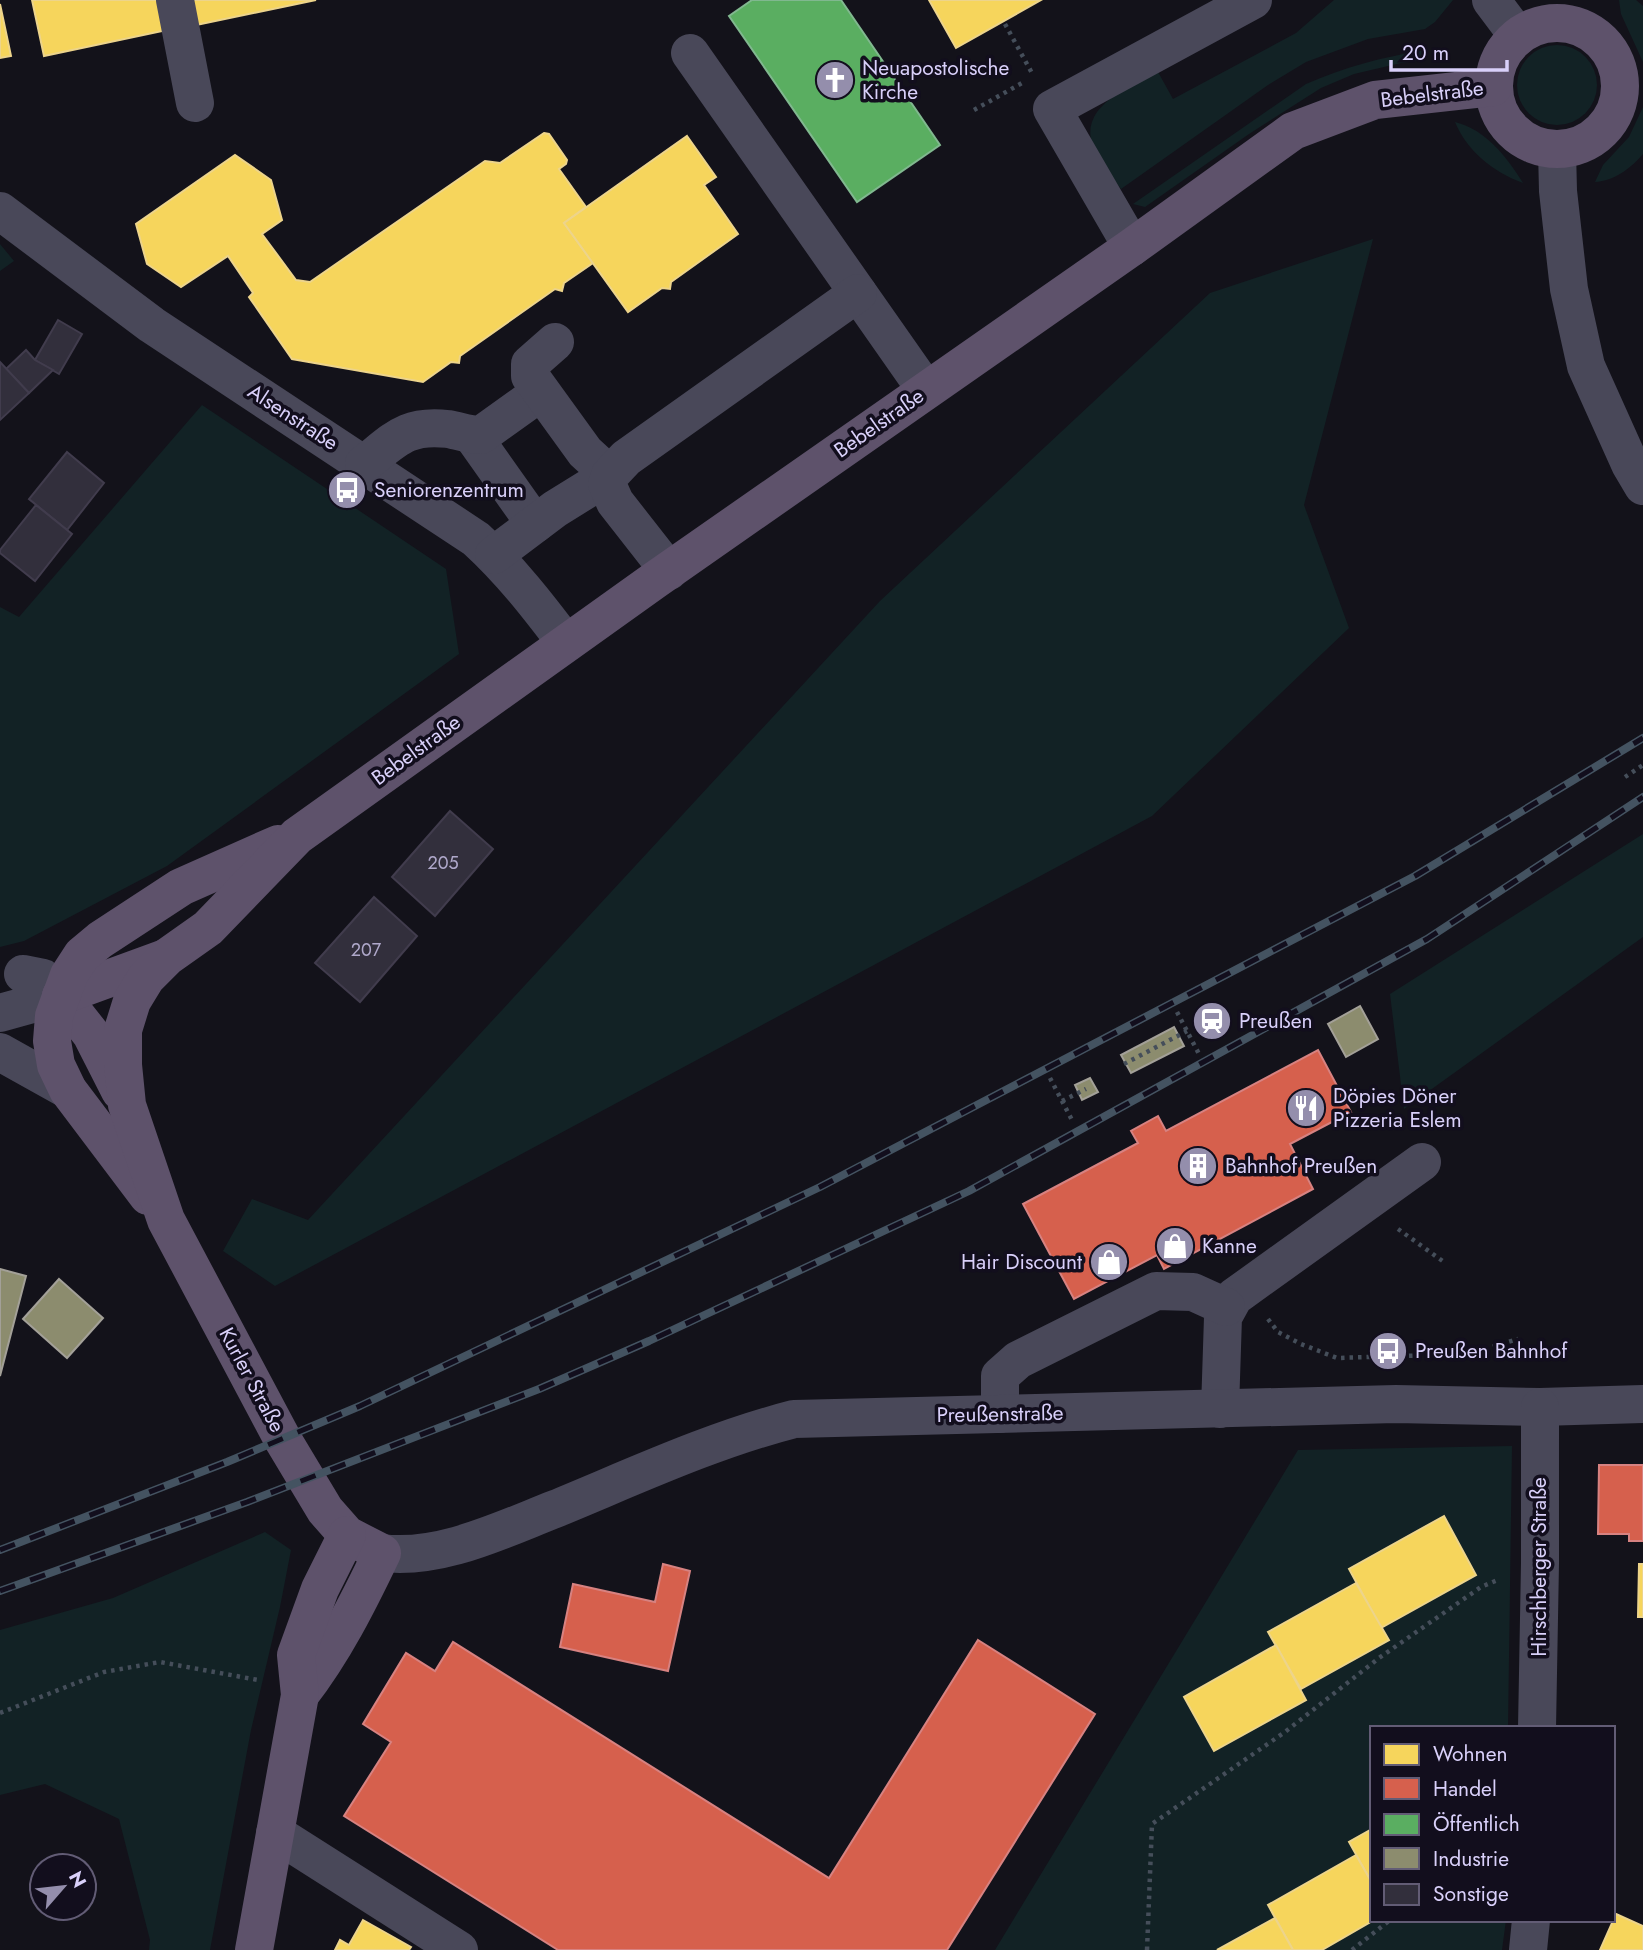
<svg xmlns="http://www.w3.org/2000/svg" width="1643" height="1950" font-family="Jost,sans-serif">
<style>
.green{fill:#122225}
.homes{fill:#f6d55c;stroke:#edd48b;stroke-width:2}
.shops{fill:#d6604d;stroke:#d78281;stroke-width:2}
.public{fill:#5aae61;stroke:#80b88f;stroke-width:2}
.industry{fill:#8c8c6e;stroke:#a3a098;stroke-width:2}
.building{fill:#322f3c;stroke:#413c4d;stroke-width:2}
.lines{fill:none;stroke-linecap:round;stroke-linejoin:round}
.path{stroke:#454e5a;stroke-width:4.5;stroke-dasharray:3.5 5;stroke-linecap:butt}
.minor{stroke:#494859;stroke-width:38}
.major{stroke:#5e526b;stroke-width:38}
.rail-casing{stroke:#445361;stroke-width:8}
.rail{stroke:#120e1d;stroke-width:5;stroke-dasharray:16;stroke-linecap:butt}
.labels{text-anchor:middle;stroke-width:7;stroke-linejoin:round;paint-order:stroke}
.number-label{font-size:18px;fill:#afa8ca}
.poi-label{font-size:21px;fill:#d9d0fa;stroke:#120e1d;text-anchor:start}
.street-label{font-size:21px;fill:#d9d0fa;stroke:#120e1d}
</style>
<rect width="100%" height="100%" fill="#13121a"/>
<g class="green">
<path d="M1334 0H1453L1435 22 1425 29 1368 39 1306 62 1268 85 1121 189C1112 176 1098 162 1093 147 1078 106 1129 87 1158 72L1173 99 1296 33Z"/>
<polygon points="1619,0 1636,0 1643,6 1643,62 1621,14"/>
<circle cx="1557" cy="85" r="40"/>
<path d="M1425 50 1426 60 1401 63 1354 74 1321 88 1249 134 1145 207 1133 204 1306 84C1345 67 1383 57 1425 50Z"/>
<path d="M1643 107V154C1631 168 1614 181 1595 182L1603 165 1629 137Z"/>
<path d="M1455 122C1486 130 1506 156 1523 183 1493 172 1467 151 1455 122Z"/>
<polygon points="1373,239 1304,505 1349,628 1152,816 275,1286 223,1251 252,1199 308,1220 880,601 1210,293"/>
<polygon points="0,244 14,261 0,271"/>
<polygon points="202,405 446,569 459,654 167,866 24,941 0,947 0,607 19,617"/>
<polygon points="1643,834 1643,937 1404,1109 1390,994"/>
<polygon points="1512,1446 1508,1728 1372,1728 1372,1920 1506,1920 1502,1950 995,1950 1298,1450"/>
<polygon points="265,1532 291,1550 280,1607 251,1730 210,1950 149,1950 150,1940 119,1819 45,1784 0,1795 0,1630 113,1598"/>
</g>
<g class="homes">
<polygon points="32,0 161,0 167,30 44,56"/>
<polygon points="191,0 316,0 196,25"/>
<polygon points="929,0 1041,0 956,48"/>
<polygon points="0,4 11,56 0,58"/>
<polygon points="544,133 549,134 567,160 566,164 559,169 586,207 564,223 593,263 564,283 562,291 555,289 460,356 459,363 451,362 423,382 292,359 249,297 253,293 228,256 181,287 147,264 136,224 235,155 271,180 282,220 262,234 296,280 310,282 485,161 500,163"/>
<polygon points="687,136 716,177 704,185 738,234 671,282 670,289 662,288 628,312 564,223"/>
<polygon points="1444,1516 1476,1575 1381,1628 1349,1569"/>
<polygon points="1639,1564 1643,1564 1643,1617 1638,1617"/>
<polygon points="1356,1583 1389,1640 1301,1689 1268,1632"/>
<polygon points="1276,1645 1306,1700 1214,1751 1184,1697"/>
<polygon points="1372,1829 1372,1883 1349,1842"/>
<polygon points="1356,1855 1372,1883 1372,1920 1374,1920 1322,1950 1293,1950 1268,1905"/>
<polygon points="1616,1914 1643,1926 1643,1950 1600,1950"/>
<polygon points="1275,1918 1293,1950 1217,1950"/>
<polygon points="363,1920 411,1947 409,1950 335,1950 340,1940 349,1945"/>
</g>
<g class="shops">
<polygon points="1318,1050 1351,1112 1290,1144 1313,1189 1164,1269 1157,1255 1074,1299 1023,1204 1138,1143 1131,1131 1158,1116 1166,1131"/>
<polygon points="1599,1465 1643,1465 1643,1541 1629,1541 1629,1534 1598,1534"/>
<polygon points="663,1564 690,1571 668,1671 560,1647 573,1584 655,1602"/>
<polygon points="978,1640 1095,1714 947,1950 558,1950 344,1816 391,1742 363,1724 406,1653 435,1671 453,1642 829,1878"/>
</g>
<polygon class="public" points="752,0 841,0 940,145 857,202 729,16"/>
<g class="industry">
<polygon points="1360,1006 1378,1039 1346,1057 1328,1024"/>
<polygon points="1174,1027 1184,1046 1131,1073 1121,1055"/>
<polygon points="1090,1078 1098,1092 1082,1100 1075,1085"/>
<polygon points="0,1269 26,1276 0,1376"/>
<polygon points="59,1279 103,1318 67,1358 23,1319"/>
</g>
<g class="building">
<polygon points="58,320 82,334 59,374 35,360"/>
<polygon points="26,350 35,360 53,370 29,393 6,369"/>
<polygon points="0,362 29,393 0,420"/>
<polygon points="67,452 104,483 67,530 29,499"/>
<polygon points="36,505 72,534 35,581 0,553 0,550"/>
<polygon points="450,811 493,849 435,916 392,877"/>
<polygon points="374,897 417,936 360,1002 315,963"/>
</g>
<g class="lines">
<g class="path">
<polyline points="1005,24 1033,75"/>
<polyline points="974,110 1022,83"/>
<polyline points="1625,777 1643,765"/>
<polyline points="1177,1012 1199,1054"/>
<polyline points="1124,1064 1187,1031"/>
<polyline points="1050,1078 1073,1122"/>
<polyline points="1062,1101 1086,1089"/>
<polyline points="1398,1229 1444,1262"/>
<polyline points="1209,1244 1218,1258"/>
<polyline points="1268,1319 1278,1332 1301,1344 1337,1358 1469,1354 1518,1339"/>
<polyline points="0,1713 104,1672 160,1662 258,1680"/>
<polyline points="1147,1950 1152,1824 1285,1732 1379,1658 1481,1587 1500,1579"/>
<polyline points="1352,1950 1390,1920"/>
</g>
<g class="minor">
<polyline points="175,0 195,103"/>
<polyline points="1491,0 1518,36"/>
<polyline points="690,53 926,390"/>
<polyline points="1557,150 1558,191 1569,289 1586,366 1630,464 1643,486"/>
<path d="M0 211 152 325 476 539C511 571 538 606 566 643"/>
<polyline points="1132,247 1052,109 1253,0"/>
<polyline points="472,435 535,524"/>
<path d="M364 464C395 440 406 424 448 429 460 431 468 435 481 435L541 392"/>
<polyline points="494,555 555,509 610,475 585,452 530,376 530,364 555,342"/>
<polyline points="669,571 615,502 607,484 610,475 626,458 858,293"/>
<polyline points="0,1013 61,996 43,978 23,974"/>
<polyline points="0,1052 68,1090"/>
<polyline points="1220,1409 1223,1317 1234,1297 1422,1162"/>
<polyline points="1000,1414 1000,1376 1018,1360 1156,1291 1193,1292 1226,1307"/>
<path d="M382 1553C441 1560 501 1530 555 1509 633 1477 712 1440 794 1419L1396 1404 1540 1407 1643 1404"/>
<polyline points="1537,1728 1540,1563 1540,1407"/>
<polyline points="275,1833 459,1950"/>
<polyline points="1528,1950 1531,1920"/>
</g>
<g class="major">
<circle cx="1557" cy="86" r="63"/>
<polyline points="61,996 91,1034 120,1091"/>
<polyline points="61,996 165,958"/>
<polyline points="148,1196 68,1090 56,1065 52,1041 54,1016 69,975 82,955 100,940 181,887 278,844"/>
<path d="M300 1695C334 1651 358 1603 382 1553L347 1535 325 1510 283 1440 166 1220 127 1105 123 1065V1030L132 1001 146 978 167 957 208 928 297 836 655 580 1132 247 1293 131 1375 100 1493 87"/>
<polyline points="254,1950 300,1695 296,1655 320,1589 347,1535"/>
</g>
<g class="rail-casing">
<g id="rail">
<polyline points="0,1550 227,1462 360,1406 820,1187 1415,876 1643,738"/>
<polyline points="0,1591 247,1502 539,1389 649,1341 969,1191 1427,939 1643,797"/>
</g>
</g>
<use href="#rail" class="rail"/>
</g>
<defs>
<g id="church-disc" transform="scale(2.0125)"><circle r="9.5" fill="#948eac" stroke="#120e1d"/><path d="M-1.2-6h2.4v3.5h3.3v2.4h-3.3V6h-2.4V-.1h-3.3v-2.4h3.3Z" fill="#fff"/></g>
<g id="bus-disc" transform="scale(2.0125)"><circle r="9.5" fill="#948eac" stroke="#120e1d"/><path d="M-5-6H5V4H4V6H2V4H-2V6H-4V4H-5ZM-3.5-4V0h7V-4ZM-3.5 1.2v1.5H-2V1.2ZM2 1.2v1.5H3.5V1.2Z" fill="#fff"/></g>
<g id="station-disc" transform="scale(2.0125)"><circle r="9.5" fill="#948eac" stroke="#120e1d"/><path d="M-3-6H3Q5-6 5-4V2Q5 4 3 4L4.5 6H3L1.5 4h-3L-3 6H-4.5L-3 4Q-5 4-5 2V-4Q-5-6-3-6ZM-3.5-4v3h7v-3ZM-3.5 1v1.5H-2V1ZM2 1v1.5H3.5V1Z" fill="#fff"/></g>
<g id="restaurant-disc" transform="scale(2.0125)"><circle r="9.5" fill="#948eac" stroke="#120e1d"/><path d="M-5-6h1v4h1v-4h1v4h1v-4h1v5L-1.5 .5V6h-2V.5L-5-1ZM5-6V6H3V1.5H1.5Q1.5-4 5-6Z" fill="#fff"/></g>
<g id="building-disc" transform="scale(2.0125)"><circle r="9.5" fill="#948eac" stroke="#120e1d"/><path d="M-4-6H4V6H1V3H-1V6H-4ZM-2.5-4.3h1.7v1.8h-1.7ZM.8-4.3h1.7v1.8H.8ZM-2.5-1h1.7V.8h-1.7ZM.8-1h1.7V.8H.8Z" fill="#fff"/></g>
<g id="shop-disc" transform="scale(2.0125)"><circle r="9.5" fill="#948eac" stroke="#120e1d"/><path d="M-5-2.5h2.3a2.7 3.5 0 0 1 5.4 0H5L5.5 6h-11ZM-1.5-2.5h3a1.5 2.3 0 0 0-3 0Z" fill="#fff"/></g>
</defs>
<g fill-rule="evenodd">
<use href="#church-disc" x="835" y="80"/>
<use href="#bus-disc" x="347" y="490"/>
<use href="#station-disc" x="1212" y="1021"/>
<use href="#restaurant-disc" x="1306" y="1108"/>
<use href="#building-disc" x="1198" y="1166"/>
<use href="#shop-disc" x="1175" y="1246"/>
<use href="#shop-disc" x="1109" y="1262"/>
<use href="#bus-disc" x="1388" y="1351"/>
</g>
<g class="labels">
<g class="number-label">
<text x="443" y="869">205</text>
<text x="366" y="956">207</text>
</g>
<g class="poi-label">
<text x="862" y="75">Neuapostolische<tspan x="862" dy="24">Kirche</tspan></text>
<text x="374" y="497">Seniorenzentrum</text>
<text x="1239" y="1028">Preußen</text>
<text x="1333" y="1103">Döpies Döner<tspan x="1333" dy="24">Pizzeria Eslem</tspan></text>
<text x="1225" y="1173">Bahnhof Preußen</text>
<text x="1202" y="1253">Kanne</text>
<text x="1082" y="1269" text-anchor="end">Hair Discount</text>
<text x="1415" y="1358">Preußen Bahnhof</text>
</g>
<g class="street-label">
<text transform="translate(1432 94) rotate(-7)" y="7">Bebelstraße</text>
<text transform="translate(293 417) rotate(33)" y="7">Alsenstraße</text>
<text transform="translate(879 423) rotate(-35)" y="7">Bebelstraße</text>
<text transform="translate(416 750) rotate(-36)" y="7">Bebelstraße</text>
<text transform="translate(252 1380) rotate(62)" y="7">Kurler Straße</text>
<text transform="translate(1000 1414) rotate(-1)" y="7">Preußenstraße</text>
<text transform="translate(1539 1567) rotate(-90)" y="7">Hirschberger Straße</text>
</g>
</g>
<rect x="1370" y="1726" width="245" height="196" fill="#120e1d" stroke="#625c75" stroke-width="2"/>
<rect x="1384" y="1744" width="35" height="21" fill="#f6d55c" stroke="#625c75" stroke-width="2"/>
<text x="1433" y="1761" font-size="21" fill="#d9d0fa">Wohnen</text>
<rect x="1384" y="1778" width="35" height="21" fill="#d6604d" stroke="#625c75" stroke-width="2"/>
<text x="1433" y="1796" font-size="21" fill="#d9d0fa">Handel</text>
<rect x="1384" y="1814" width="35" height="21" fill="#5aae61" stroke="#625c75" stroke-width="2"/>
<text x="1433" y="1831" font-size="21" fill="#d9d0fa">Öffentlich</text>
<rect x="1384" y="1848" width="35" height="21" fill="#8c8c6e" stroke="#625c75" stroke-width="2"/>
<text x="1433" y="1866" font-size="21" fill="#d9d0fa">Industrie</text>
<rect x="1384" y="1884" width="35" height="21" fill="#322f3c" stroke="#625c75" stroke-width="2"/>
<text x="1433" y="1901" font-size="21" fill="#d9d0fa">Sonstige</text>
<g transform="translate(63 1887) rotate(62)"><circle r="33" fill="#120e1d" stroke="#625c75" stroke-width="2"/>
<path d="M0-5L12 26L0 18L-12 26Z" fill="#948eac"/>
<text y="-10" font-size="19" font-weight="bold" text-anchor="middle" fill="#d9d0fa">N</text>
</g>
<path d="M1391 60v10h116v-10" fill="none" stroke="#d9d0fa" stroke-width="3.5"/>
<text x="1402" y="60" font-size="21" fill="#d9d0fa" stroke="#120e1d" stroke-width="5" paint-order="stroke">20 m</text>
</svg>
